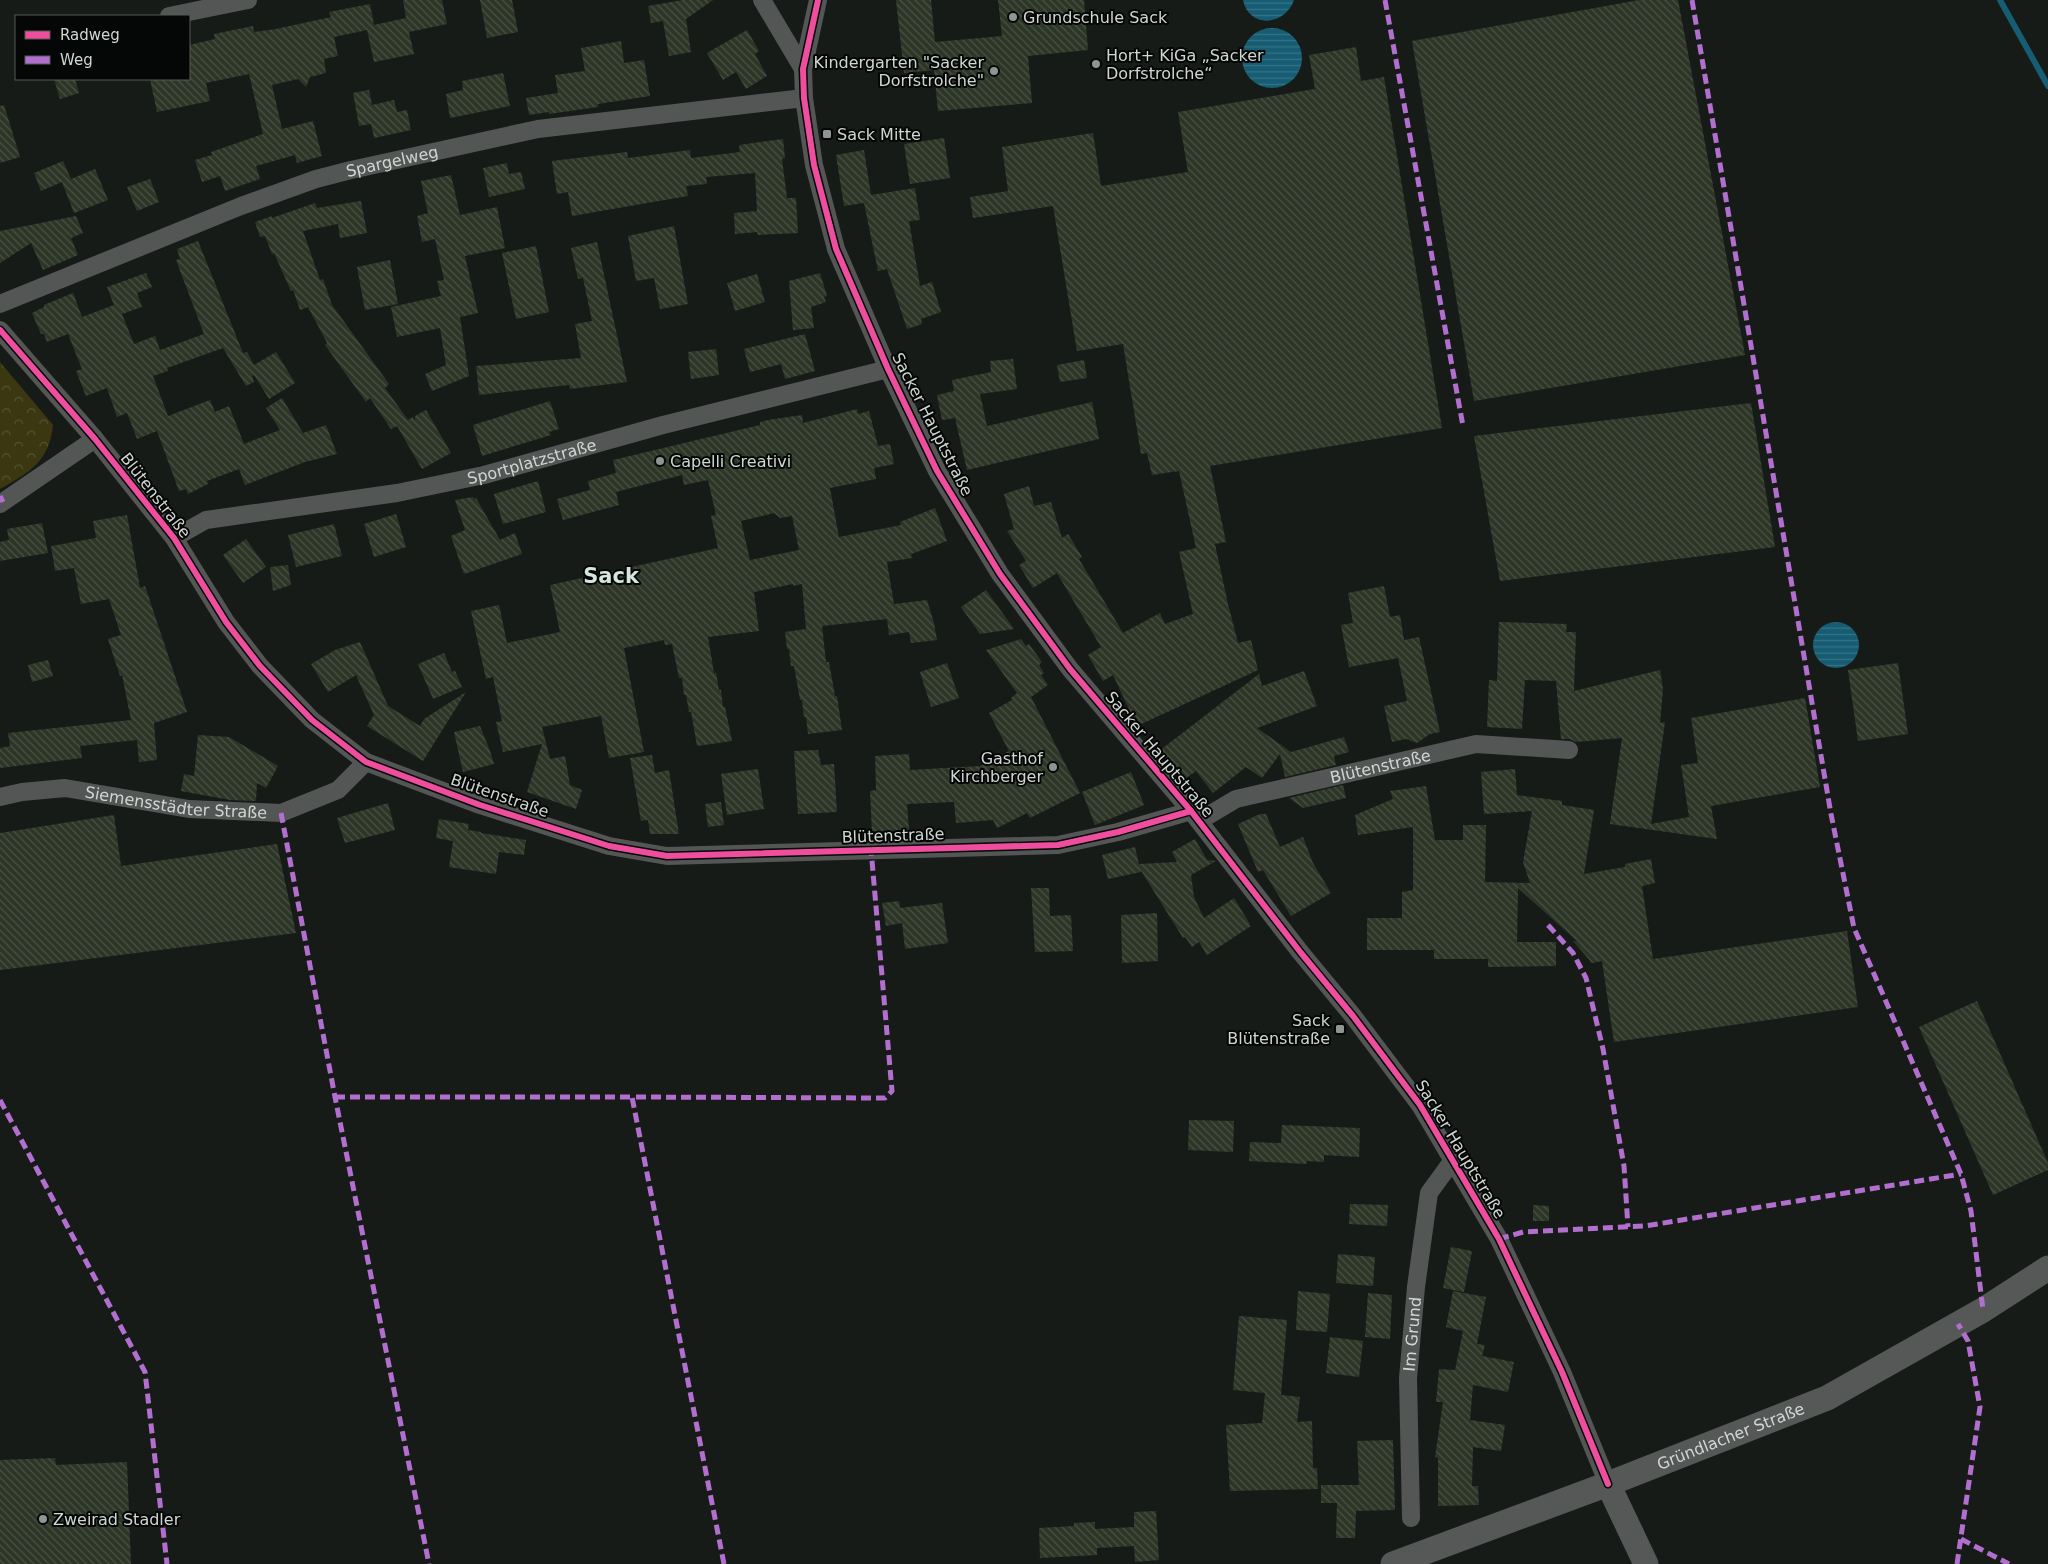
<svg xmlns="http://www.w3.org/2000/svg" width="2048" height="1564" font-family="'DejaVu Sans',sans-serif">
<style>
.park{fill:url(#park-crowns)}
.water{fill:url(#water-rules)}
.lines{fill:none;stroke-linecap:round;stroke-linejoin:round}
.stream{stroke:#165c73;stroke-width:6}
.building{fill:url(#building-back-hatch);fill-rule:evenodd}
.street{stroke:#535655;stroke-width:18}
.secondary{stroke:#565858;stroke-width:25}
.quiet{stroke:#b36fd0;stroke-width:5;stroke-dasharray:10 5;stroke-linecap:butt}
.cycleway-casing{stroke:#040705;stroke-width:9}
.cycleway{stroke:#ef4d9e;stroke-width:6}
.poi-dot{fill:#8f9592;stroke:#040705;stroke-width:2}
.labels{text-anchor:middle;stroke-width:4;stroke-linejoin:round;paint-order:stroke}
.poi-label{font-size:16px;fill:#d0d7d3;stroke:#040705;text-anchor:start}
.street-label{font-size:16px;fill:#d0d7d3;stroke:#040705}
.district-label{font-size:21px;font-weight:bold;fill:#d5e4dc;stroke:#040705}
</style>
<defs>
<pattern id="park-crowns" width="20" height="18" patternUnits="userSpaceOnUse" patternTransform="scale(1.25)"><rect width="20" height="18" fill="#3b3711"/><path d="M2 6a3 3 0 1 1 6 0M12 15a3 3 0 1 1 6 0" fill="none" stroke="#565333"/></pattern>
<pattern id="water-rules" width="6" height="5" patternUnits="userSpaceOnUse" patternTransform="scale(1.25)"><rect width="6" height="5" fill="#165c73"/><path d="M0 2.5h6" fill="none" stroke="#377386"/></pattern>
<pattern id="building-back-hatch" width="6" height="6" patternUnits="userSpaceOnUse" patternTransform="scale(1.25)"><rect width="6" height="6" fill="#2d3527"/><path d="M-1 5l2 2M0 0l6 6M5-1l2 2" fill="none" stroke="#4a5245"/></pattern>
</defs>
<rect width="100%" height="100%" fill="#161b18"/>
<path class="park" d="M0 362 53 425C49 462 30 472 0 489Z"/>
<g class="water">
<path d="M1243 0H1294C1285 26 1249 29 1243 0Z"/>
<circle cx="1272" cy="58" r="30"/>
<circle cx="1836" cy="645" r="23"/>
</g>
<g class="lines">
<polyline class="stream" points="2000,0 2048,86"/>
</g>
<g class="building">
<polygon points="403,0 442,0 447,24 409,32 414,54 374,62 367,30 334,37 338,56 324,59 326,73 310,77 306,87 298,79 272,85 282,129 313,121 322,156 297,163 295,155 256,166 260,179 225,191 220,176 202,182 195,160 212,155 211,152 263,134 249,74 206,83 210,101 157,112 150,79 189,79 189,45 215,39 214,34 253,26 254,32 276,29 331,17 329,12 370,4 374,25 406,18"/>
<polygon points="480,0 512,0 518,32 487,38"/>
<polygon points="683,0 713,0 686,19 691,52 669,56 663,21 651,23 648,6"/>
<polygon points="896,0 931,0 935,42 1002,36 998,0 1084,0 1088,50 1028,56 1032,103 938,111 934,70 904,73"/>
<polygon points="1639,0 1678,0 1745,355 1474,401 1412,41"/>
<polygon points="747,30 759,51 755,54 767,76 746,89 736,72 723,80 707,53"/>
<polygon points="621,41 624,63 644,60 650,96 598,104 598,107 549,114 549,112 529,115 526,98 558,93 555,75 585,71 581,48"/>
<polygon points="1356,47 1361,81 1384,77 1442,428 1210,466 1226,542 1215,544 1228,604 1238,643 1251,640 1258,670 1137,726 1113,675 1103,681 1088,655 1101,647 1057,573 1033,588 1019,565 1026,561 1007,531 1014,529 1004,494 1029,486 1034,506 1051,502 1062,538 1068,534 1082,557 1079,559 1123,633 1160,613 1165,624 1193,614 1179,552 1196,548 1179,471 1152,475 1147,453 1141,454 1123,344 1077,351 1053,206 973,218 970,197 1008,191 1002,147 1093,133 1101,186 1188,172 1178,112 1315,89 1309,55"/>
<polygon points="503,73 510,106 450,118 446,94 463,90 462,81"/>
<polygon points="54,79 75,79 79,93 60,99"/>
<polygon points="369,90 372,105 394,100 397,112 407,110 411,130 374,138 371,124 359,126 353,93"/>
<polygon points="4,105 20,157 0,163 0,106"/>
<polygon points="944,138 950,178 910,184 904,144"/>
<polygon points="783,139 785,158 782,159 787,198 796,198 798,233 758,235 757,232 735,234 734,213 757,211 755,173 706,177 707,184 686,186 688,196 572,216 568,192 557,194 552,161 627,152 628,158 690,150 691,158 740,152 739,145"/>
<polygon points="864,150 871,195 915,188 920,220 909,221 920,286 932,282 941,312 921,319 922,324 907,329 887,269 878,271 864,203 844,206 836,155"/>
<polygon points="63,161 71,179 95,169 108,200 74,213 62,182 41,191 34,173"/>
<polygon points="507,163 509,174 521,172 525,189 489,197 483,168"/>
<polygon points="451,175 460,215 497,207 505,248 465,256 478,313 460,317 469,376 432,391 425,374 446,365 440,328 397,337 391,307 441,296 437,281 444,280 435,239 422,242 417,216 428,213 421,181"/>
<polygon points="150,179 159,202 137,211 127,187"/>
<polygon points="361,201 367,233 340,238 338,224 303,231 320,280 323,279 332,305 389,384 385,388 408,420 413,417 415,421 415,416 426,410 451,453 422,469 397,426 405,422 391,429 370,398 366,402 325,345 327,343 308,307 300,310 293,290 291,291 274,253 272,254 265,236 260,237 255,222 272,216 272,218 315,203 317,208"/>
<polygon points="76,216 83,233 71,238 78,255 43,270 31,243 0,263 0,231"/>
<polygon points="674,226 688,304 660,309 654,278 636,281 628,236"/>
<polygon points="198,241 243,353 247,352 254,365 276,352 295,383 269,399 254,375 252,376 254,382 246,386 223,348 167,368 168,371 153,376 168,416 210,400 215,412 229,406 244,444 280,430 266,408 282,398 303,433 326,425 337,454 305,462 245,485 239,469 207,481 208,484 188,494 186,489 179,491 157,431 137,439 127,413 117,417 107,388 86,396 76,371 82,369 68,334 47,342 44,334 41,334 32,313 44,307 44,305 73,293 82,317 114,305 107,287 146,273 152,287 137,293 142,307 122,314 134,344 155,336 160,350 204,334 176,260 180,259 177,249"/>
<polygon points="597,242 627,382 570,389 569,385 479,395 476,366 581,358 575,324 592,321 583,278 578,279 571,248"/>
<polygon points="536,246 549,312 516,319 502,253"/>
<polygon points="390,260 398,304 365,310 357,267"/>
<polygon points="820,273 827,296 824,297 826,302 811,307 814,328 793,330 789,281"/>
<polygon points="757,274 765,302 735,311 727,283"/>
<polygon points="805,334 815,371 785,379 781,364 750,372 744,349"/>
<polygon points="716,349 719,375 691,379 688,352"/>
<polygon points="1013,359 1017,389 980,394 987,426 1092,402 1099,439 967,470 955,418 942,420 937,395 954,391 952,380 991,372 990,361"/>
<polygon points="1084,360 1087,378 1060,382 1057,365"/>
<polygon points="550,401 559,429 549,432 551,435 482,456 473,425"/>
<polygon points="1751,403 1775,547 1500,581 1474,436"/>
<path d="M857 409 858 414 869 411 878 446 890 444 894 464 874 468 876 479 830 488 839 537 901 525 900 522 935 508 947 541 911 554 912 558 887 562 894 604 927 600 934 623 937 640 911 643 909 632 889 635 887 619 822 626 826 662H829L835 696H837L842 730 808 734 806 717H804L802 700H800L794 666H791L789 649H787L785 632 806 629 802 584 793 586V584L754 592 759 631 708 637 714 673H716L719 690H721L723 707H725L732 741 697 746 691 712H689L686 695H684L682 678H679L672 644 665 645 664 640 624 648 644 752 609 758 601 716 542 727 550 759 565 756 570 785 582 790 576 809 527 792 542 744 503 752 496 722 502 721 493 677 486 679 471 611 499 605 507 643 560 632 550 585 718 548 711 516 716 515 708 480 684 485 682 475 616 492 619 505 563 520 557 499 590 490 588 481 616 473 613 460 760 425V422L768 420 802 415 803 423ZM774 513 780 518 792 516 799 550 750 560 741 521Z"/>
<polygon points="538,481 546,512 503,524 494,494"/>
<polygon points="473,497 474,499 476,498 500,540 515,533 522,554 464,574 451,536 465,530 455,500"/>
<polygon points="396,514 406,547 374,557 364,524"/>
<polygon points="127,515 140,588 145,586 187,712 154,723 157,760 139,762 137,740 80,746 82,758 0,768 0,748 10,746 8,733 131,720 122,675 120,676 108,639 121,635 109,599 81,604 74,568 55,571 51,546 96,538 93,521"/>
<polygon points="42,523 48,553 0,561 0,542 9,540 7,529"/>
<polygon points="334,524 342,556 296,567 288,535"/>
<polygon points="246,539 266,567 243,583 223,555"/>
<polygon points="288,565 291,585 273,591 270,567"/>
<polygon points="1384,586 1390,617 1400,615 1404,640 1419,637 1440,732 1430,734 1417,743 1406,739 1392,742 1384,706 1407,701 1398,658 1349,667 1341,625 1353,623 1348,593"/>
<polygon points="986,590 1014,629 980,634 961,607"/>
<polygon points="1499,622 1567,624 1566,632 1576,632 1574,691 1660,670 1663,689 1660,723 1665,722 1651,824 1689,817 1681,765 1698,763 1691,718 1805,698 1820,787 1711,806 1717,839 1610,824 1622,738 1576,742 1570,739 1561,739 1556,681 1525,680 1522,729 1487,727 1489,680 1497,681"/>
<polygon points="1021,639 1026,646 1029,644 1042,662 1039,665 1044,673 1041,675 1048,685 1031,697 1080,793 1030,818 1027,813 997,828 993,820 956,823 954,802 907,804 909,830 872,832 870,791 876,790 875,756 909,754 910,770 980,766 1009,751 989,713 1012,700 1011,698 1017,693 986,650"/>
<polygon points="360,642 388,706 420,726 424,719 466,692 423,761 367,726 374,715 356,675 328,692 311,664 335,650"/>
<polygon points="444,653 452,672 455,671 462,687 433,699 418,664"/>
<polygon points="48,660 53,676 32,682 28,665"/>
<polygon points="947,663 959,698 931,707 920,672"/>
<polygon points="1898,663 1908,734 1858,741 1848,670"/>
<polygon points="1304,671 1317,706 1257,728 1291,752 1344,737 1349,752 1334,756 1336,765 1285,777 1280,754 1262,778 1246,767 1213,793 1196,771 1182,781 1159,751 1259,674 1262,686"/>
<polygon points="480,726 490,751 494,764 463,772 454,732"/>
<polygon points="198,735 229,737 278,766 266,788 257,783 256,801 230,800 181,791 184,774 194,776"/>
<polygon points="818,750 821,765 834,764 837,812 798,814 794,751"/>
<polygon points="652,755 655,773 669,770 679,834 650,834 648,820 641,821 630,758"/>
<polygon points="758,769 764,809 727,815 721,774"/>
<polygon points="1515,769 1517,795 1562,801 1562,805 1594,810 1584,874 1625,867 1625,864 1651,859 1655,883 1642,886 1653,959 1847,931 1858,1007 1614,1042 1602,961 1592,963 1573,941 1577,941 1518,888 1517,942 1556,942 1556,966 1488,967 1488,959 1434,959 1434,950 1367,950 1367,918 1402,918 1402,892 1413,890 1413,827 1358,835 1355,815 1393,799 1390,791 1426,786 1435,840 1463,840 1463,825 1486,825 1485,882 1530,883 1523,862 1532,811 1484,814 1481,772"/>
<polygon points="1131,772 1144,805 1095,825 1082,792"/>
<polygon points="1343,785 1346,798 1303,808 1289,798"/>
<polygon points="721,802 724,825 708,827 705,804"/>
<polygon points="388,803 395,830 345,843 337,818"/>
<polygon points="1260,814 1266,814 1280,847 1303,837 1313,863 1331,893 1291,916 1263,870 1258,872 1238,824"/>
<polygon points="114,815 121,866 277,844 296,933 0,970 0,833"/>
<polygon points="439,819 469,824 468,830 481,832 481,833 526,840 524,855 499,852 496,874 449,867 453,841 436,838"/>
<polygon points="1195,839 1207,860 1216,861 1191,875 1194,897 1204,918 1234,898 1251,926 1207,955 1199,942 1192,947 1185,937 1183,938 1140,869 1141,872 1108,879 1102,855 1135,847 1139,864 1177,862 1172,852"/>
<polygon points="1031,888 1049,888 1050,916 1071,915 1073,951 1035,952"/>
<polygon points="899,901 900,908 942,903 948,943 905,949 902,923 886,926 882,903"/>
<polygon points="1157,913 1158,961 1122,963 1121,915"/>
<polygon points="1977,1001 2048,1163 2048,1170 1993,1195 1919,1027"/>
<polygon points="1189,1120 1234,1121 1233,1152 1188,1150"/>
<polygon points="1282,1125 1360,1128 1359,1157 1324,1155 1324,1162 1307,1161 1306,1164 1249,1161 1250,1142 1281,1143"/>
<polygon points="1350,1204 1388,1205 1387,1226 1349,1224"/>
<polygon points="1533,1205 1549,1206 1549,1221 1533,1221"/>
<polygon points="1451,1247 1472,1251 1464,1292 1443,1288"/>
<polygon points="1338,1254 1375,1257 1373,1286 1336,1283"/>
<polygon points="1298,1291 1330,1294 1327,1332 1296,1330"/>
<polygon points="1453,1291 1486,1297 1477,1344 1485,1345 1482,1356 1514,1362 1508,1392 1473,1385 1470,1420 1505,1425 1501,1451 1473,1447 1472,1486 1478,1486 1479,1505 1438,1506 1438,1458 1435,1457 1443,1402 1436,1402 1439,1369 1455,1370 1463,1331 1446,1327"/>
<polygon points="1368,1293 1392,1295 1390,1339 1365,1337"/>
<polygon points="1239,1316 1287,1320 1281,1395 1300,1397 1297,1422 1312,1421 1313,1468 1317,1468 1318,1489 1230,1491 1226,1425 1262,1423 1265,1393 1233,1390"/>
<polygon points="1330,1337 1363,1341 1359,1377 1326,1373"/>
<polygon points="1393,1440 1395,1510 1356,1511 1355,1538 1336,1538 1337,1503 1321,1503 1321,1485 1359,1485 1357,1441"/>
<polygon points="55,1458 56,1465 127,1462 131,1564 0,1564 0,1460"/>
<polygon points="1156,1511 1159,1560 1135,1562 1134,1546 1097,1548 1097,1555 1040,1558 1039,1528 1074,1526 1074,1523 1095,1522 1095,1529 1134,1527 1134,1512"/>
</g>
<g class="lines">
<g class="street">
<polyline points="762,0 803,69"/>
<polyline points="818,0 803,69 804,98 814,165 836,249 888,369 937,471 1000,574 1070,669 1191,811 1301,953 1353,1016 1420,1105 1499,1239 1562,1372 1608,1484"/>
<polyline points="169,16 248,0"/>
<path id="s1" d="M0 304 241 206 316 179 351 170 538 129 804 98"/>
<polyline points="0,330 95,439 174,538 226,622 260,666 312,720 366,762 480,805 609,846 667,856 1058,845 1118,832 1191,811"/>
<polyline points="0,504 95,439"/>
<path id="s2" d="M174 538 206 520 397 493 484 475 663 425 888 369"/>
<path id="s3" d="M0 797 22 792 65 788 189 809 281 813 338 790 366 762"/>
<path id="s4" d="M1199 821 1236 799 1476 744 1569 750"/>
<path id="s5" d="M1411 1518 1408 1378 1416 1287 1429 1193 1453 1160"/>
</g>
<g class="secondary">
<polyline points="1608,1484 1646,1564"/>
<path id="s6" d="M1393 1564 1608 1484 1827 1398 1983 1310 2048 1268"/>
</g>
<g class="quiet">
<polyline points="1385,0 1463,426"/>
<polyline points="1692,0 1831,814 1854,928 1961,1174 1971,1211 1983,1310"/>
<polyline points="0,496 3,502"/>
<polyline points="281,813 335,1097 429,1564"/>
<polyline points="1548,925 1573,953 1586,978 1603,1049 1624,1166 1628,1227"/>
<polyline points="335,1097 632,1097"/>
<polyline points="0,1100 145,1372 167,1564"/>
<polyline points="1499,1239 1523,1232 1645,1226 1961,1174"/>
<polyline points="1961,1539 2009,1564"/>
<polyline points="724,1564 632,1097 885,1098 892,1091 871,849"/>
<polyline points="1957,1564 1980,1407 1968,1341 1958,1324"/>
</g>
<g class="cycleway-casing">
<g id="cycleway">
<polyline points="818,0 803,69 804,98 814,165 836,249 888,369 937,471 1000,574 1070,669 1191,811 1301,953 1353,1016 1420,1105 1499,1239 1562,1372 1608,1484"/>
<polyline points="0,330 95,439 174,538 226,622 260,666 312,720 366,762 480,805 609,846 667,856 1058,845 1118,832 1191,811"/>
</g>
</g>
<use href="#cycleway" class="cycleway"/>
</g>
<g class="poi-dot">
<circle cx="1013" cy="17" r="5"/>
<circle cx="1096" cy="64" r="5"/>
<circle cx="994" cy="71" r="5"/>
<rect x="822" y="129" width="10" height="10" rx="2.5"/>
<circle cx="660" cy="461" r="5"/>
<circle cx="1053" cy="767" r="5"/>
<rect x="1335" y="1024" width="10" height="10" rx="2.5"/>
<circle cx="43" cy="1519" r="5"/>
</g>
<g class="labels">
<g class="poi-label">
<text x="1023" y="23">Grundschule Sack</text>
<text x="1106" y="61">Hort+ KiGa „Sacker<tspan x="1106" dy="18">Dorfstrolche“</tspan></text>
<text x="984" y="68" text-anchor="end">Kindergarten "Sacker<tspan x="984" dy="18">Dorfstrolche"</tspan></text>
<text x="837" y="140">Sack Mitte</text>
<text x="670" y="467">Capelli Creativi</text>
<text x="1043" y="764" text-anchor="end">Gasthof<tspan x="1043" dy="18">Kirchberger</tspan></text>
<text x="1330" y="1026" text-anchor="end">Sack<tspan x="1330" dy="18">Blütenstraße</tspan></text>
<text x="53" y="1525">Zweirad Stadler</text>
</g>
<g class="street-label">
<text dy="6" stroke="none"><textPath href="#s1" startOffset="418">Spargelweg</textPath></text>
<text transform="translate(933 424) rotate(63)" y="6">Sacker Hauptstraße</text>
<text dy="6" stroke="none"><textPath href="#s2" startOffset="368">Sportplatzstraße</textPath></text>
<text transform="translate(156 495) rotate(52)" y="6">Blütenstraße</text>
<text transform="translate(1160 754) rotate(50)" y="6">Sacker Hauptstraße</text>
<text dy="6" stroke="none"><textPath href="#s4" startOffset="191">Blütenstraße</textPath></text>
<text transform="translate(500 795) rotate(19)" y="6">Blütenstraße</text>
<text dy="6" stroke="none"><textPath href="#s3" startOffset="178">Siemensstädter Straße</textPath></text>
<text transform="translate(893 835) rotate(-2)" y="6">Blütenstraße</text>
<text transform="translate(1461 1149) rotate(59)" y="6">Sacker Hauptstraße</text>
<text dy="6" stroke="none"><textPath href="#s5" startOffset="184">Im Grund</textPath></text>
<text dy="6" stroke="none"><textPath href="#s6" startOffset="361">Gründlacher Straße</textPath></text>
</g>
<g class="district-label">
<text x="611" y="583">Sack</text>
</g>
</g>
<rect x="15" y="15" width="175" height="65" fill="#040705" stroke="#565a57"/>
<rect x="25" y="31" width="25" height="8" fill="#ef4d9e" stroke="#565a57"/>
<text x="60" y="40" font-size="15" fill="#d0d7d3">Radweg</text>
<rect x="25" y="56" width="25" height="8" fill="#b36fd0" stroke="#565a57"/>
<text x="60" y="65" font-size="15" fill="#d0d7d3">Weg</text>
</svg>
